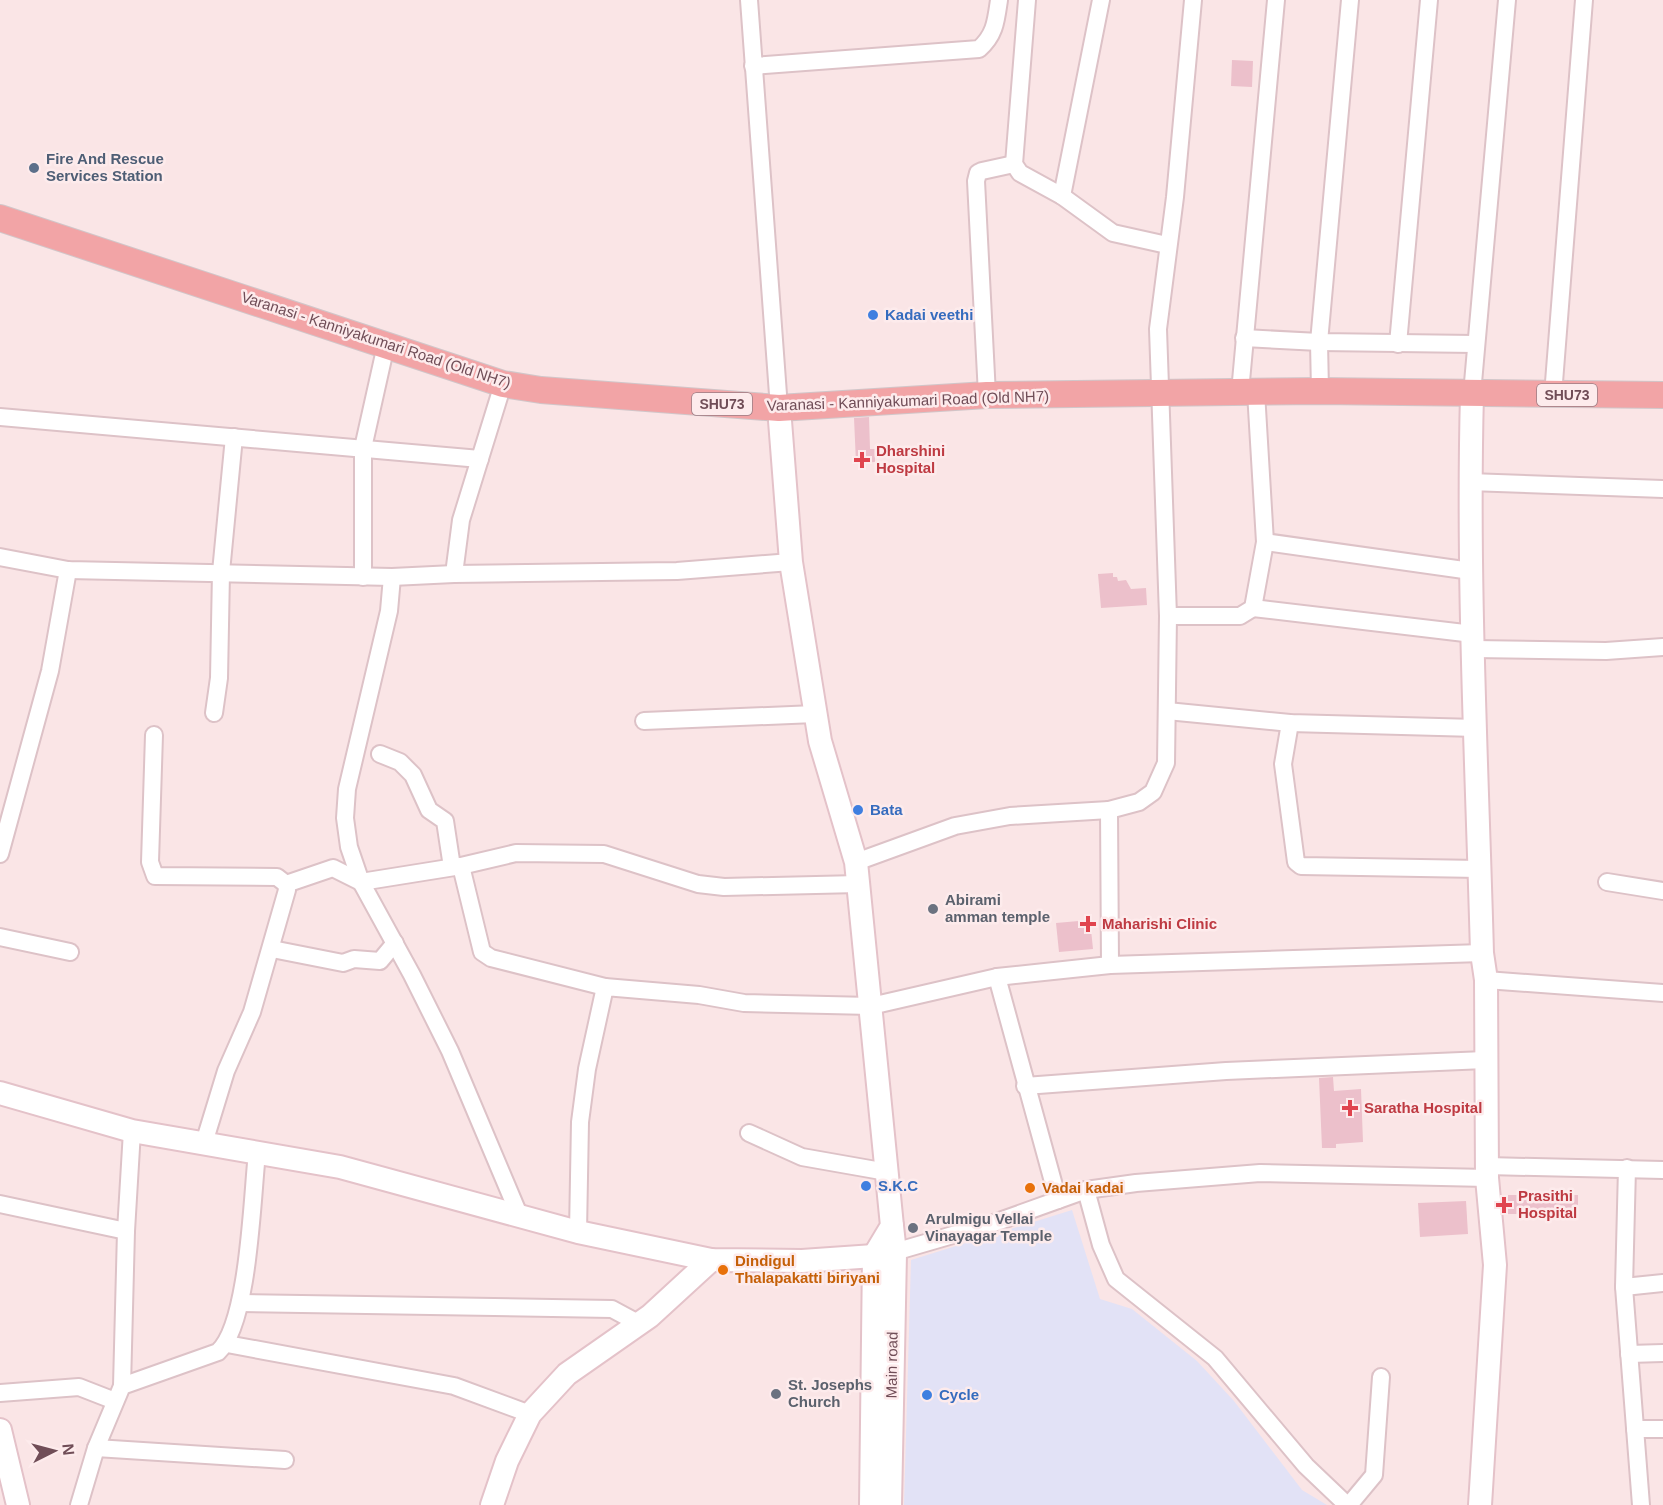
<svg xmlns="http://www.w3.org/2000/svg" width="1663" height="1505" font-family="Helvetica,sans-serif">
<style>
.education{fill:#e2e2f6}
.building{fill:#ecc0cb}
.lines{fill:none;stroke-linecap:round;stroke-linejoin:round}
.street-casing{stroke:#ddc2c7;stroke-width:20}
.secondary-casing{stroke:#e4c2c9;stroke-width:26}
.primary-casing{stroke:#d1c6c9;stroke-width:28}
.street{stroke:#fff;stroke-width:16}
.secondary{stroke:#fff;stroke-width:22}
.primary{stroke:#f2a4a6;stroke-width:26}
.service-dot{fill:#5c6f8a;stroke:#fdebec;stroke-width:2}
.shop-dot{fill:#3f7fe0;stroke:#fdebec;stroke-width:2}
.health-dot{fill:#e0444e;stroke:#fdebec;stroke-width:2}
.worship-dot{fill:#6b7280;stroke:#fdebec;stroke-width:2}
.food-dot{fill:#e8710a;stroke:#fdebec;stroke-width:2}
.labels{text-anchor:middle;stroke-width:5;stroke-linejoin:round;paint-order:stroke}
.shield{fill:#fdebec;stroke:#9a7c84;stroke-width:1.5}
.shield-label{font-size:14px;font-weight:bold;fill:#704d57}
.service-label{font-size:15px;font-weight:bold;fill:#4e5e75;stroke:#fdebec;text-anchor:start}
.shop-label{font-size:15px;font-weight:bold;fill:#366cbe;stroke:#fdebec;text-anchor:start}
.street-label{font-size:15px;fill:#704d57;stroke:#fdebec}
.health-label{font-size:15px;font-weight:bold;fill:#be3a42;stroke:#fdebec;text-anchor:start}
.worship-label{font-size:15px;font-weight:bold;fill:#5b616d;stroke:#fdebec;text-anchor:start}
.food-label{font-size:15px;font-weight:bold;fill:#c56008;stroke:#fdebec;text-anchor:start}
</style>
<rect width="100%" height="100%" fill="#fae5e6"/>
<polygon class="education" points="1072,1210 1100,1299 1132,1309 1197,1361 1234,1401 1302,1490 1327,1505 904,1505 911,1260"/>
<g class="building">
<polygon points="1232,60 1253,61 1252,87 1231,86"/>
<polygon points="869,417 870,449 875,449 875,462 856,463 854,418"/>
<polygon points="1113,573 1113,577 1117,577 1118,581 1126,580 1131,589 1146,588 1147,605 1101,608 1098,574"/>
<polygon points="1090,920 1093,949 1059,952 1056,923"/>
<polygon points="1333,1077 1334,1091 1361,1089 1363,1142 1336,1144 1336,1148 1322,1148 1319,1078"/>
<polygon points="1502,1195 1578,1195 1578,1214 1504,1214"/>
<polygon points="1466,1201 1468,1234 1420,1237 1418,1203"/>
</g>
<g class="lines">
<g class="street-casing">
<g id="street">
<polyline points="749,0 779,408"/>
<polyline points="1027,0 1014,164 1020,173 1062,196 1113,233 1167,245"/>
<path d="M753 66 979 49C995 35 996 21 999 0"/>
<polyline points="1062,196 1101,0"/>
<polyline points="1244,338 1319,342 1475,344"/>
<polyline points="1398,344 1429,0"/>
<polyline points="1320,391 1319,342 1350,0"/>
<polyline points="1240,392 1276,0"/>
<polyline points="1472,394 1507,0"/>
<polyline points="987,395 976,181 978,173 982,171 1014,164"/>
<polyline points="1553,395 1584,0"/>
<polyline points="0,417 480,459"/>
<polyline points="1469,482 1663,489"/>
<polyline points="1265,542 1471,571"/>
<polyline points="0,557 68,570 392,577 454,574 677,571 791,562"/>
<polyline points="454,574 461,520 503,384"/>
<polyline points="363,577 363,448 386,345"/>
<polyline points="392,577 389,611 347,789 345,818 349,847 361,882 412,975 450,1051 520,1217"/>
<polyline points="1253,608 1473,634"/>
<polyline points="1168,616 1240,616 1253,608 1265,542 1256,392"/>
<polyline points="1474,649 1606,651 1663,647"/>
<polyline points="1167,711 1290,723 1476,728"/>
<polyline points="214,713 219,678 221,572 234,437"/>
<polyline points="644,721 815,714"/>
<polyline points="1290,723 1283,764 1296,862 1301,866 1480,869"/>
<polyline points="154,735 150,862 155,876 277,877 286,884 287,890 252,1012 226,1071 204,1143"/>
<polyline points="380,754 400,762 413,775 429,810 445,821 452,867"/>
<polyline points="0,854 50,671 68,570"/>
<polyline points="856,862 955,826 1010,816 1109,810"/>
<polyline points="461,866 482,952 491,958 605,987"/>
<polyline points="1607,882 1663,891"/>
<polyline points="286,884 333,868 361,882 461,866 516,853 604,854 698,884 724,887 859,884"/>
<polyline points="0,937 70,952"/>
<polyline points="272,949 343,963 354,959 380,961 395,943"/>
<polyline points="1110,965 1109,810 1139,802 1153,792 1166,763 1168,616 1158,329 1175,197 1193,0"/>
<polyline points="997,977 1058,1200"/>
<polyline points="1486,980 1663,993"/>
<polyline points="1025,1086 1226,1071 1485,1060"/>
<polyline points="749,1133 802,1157 887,1172"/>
<polyline points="1487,1166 1663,1170"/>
<polyline points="1627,1168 1624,1287 1641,1505"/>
<polyline points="1086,1190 1101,1245 1116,1279 1215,1358 1306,1466 1347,1505"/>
<polyline points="0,1204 126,1231"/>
<polyline points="578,1232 580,1122 587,1069 605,987 699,995 744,1003 871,1006 997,977 1110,965 1482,953"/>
<polyline points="884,1255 994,1223 1086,1190 1136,1183 1260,1173 1487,1178"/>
<polyline points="1624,1287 1663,1283"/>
<polyline points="240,1303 612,1309 638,1323"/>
<polyline points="227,1344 454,1386 530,1414"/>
<polyline points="1629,1354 1663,1353"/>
<polyline points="122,1386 126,1231 132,1131"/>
<polyline points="0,1393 79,1387 115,1401"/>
<polyline points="1635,1429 1663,1429"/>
<polyline points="96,1448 285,1460"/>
<path d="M79 1505 96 1448 122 1386 218 1352C249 1324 252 1197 257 1153"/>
<polyline points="1349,1505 1374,1475 1381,1377"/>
</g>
</g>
<g class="secondary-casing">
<g id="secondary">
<path d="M1472 394C1467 580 1477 767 1482 953L1486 980 1487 1178 1495 1265 1480 1505"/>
<polyline points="779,408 791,562 820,741 856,862 892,1226 874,1256 871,1505"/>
<polyline points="0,1093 132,1131 340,1167 578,1232 711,1260 802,1261 874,1256"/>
<polyline points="0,1430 18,1505"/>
<polyline points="492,1505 507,1461 530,1414 567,1374 650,1316 711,1260"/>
<polyline points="890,1505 895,1253 892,1226"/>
</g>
</g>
<g class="primary-casing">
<polyline id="primary" points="0,218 503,384 541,390 779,408 987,395 1320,391 1663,395"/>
</g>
<use href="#street" class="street"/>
<use href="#secondary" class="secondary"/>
<use href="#primary" class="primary"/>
</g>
<circle class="service-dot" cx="34" cy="168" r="6"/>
<g class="shop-dot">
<circle cx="873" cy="315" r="6"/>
<circle cx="858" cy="810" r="6"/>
<circle cx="866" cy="1186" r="6"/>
<circle cx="927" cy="1395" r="6"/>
</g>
<g class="health-dot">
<path d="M859 451h6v6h6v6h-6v6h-6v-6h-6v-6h6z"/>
<path d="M1085 915h6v6h6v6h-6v6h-6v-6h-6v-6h6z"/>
<path d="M1347 1099h6v6h6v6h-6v6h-6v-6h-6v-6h6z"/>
<path d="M1501 1196h6v6h6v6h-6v6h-6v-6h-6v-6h6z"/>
</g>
<g class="worship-dot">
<circle cx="933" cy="909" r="6"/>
<circle cx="913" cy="1228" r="6"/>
<circle cx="776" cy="1394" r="6"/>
</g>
<g class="food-dot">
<circle cx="1030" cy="1188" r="6"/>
<circle cx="723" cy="1270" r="6"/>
</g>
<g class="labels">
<g class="shield">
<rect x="1537" y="384" width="60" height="22" rx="4.5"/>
<rect x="692" y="393" width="60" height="22" rx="4.5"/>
</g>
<g class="shield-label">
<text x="1567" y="400">SHU73</text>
<text x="722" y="409">SHU73</text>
</g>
<g class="service-label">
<text x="46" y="164">Fire And Rescue<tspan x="46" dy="17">Services Station</tspan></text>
</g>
<g class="shop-label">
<text x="885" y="320">Kadai veethi</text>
<text x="870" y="815">Bata</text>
<text x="878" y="1191">S.K.C</text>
<text x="939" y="1400">Cycle</text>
</g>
<g class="street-label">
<text transform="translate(376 340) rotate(18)" y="5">Varanasi - Kanniyakumari Road (Old NH7)</text>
<text transform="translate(908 401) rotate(-2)" y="5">Varanasi - Kanniyakumari Road (Old NH7)</text>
<text transform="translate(892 1365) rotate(-89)" y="5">Main road</text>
</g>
<g class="health-label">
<text x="876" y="456">Dharshini<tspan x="876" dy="17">Hospital</tspan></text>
<text x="1102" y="929">Maharishi Clinic</text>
<text x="1364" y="1113">Saratha Hospital</text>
<text x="1518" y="1201">Prasithi<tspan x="1518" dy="17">Hospital</tspan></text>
</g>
<g class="worship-label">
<text x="945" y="905">Abirami<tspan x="945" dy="17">amman temple</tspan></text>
<text x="925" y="1224">Arulmigu Vellai<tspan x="925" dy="17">Vinayagar Temple</tspan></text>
<text x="788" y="1390">St. Josephs<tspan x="788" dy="17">Church</tspan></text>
</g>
<g class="food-label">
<text x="1042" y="1193">Vadai kadai</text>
<text x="735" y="1266">Dindigul<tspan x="735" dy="17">Thalapakatti biriyani</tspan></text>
</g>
</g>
<g transform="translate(54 1451) rotate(84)" stroke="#fdebec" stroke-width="4.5" paint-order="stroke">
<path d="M0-4.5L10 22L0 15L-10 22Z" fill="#704d57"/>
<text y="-9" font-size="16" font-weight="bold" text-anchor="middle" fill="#704d57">N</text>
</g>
</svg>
